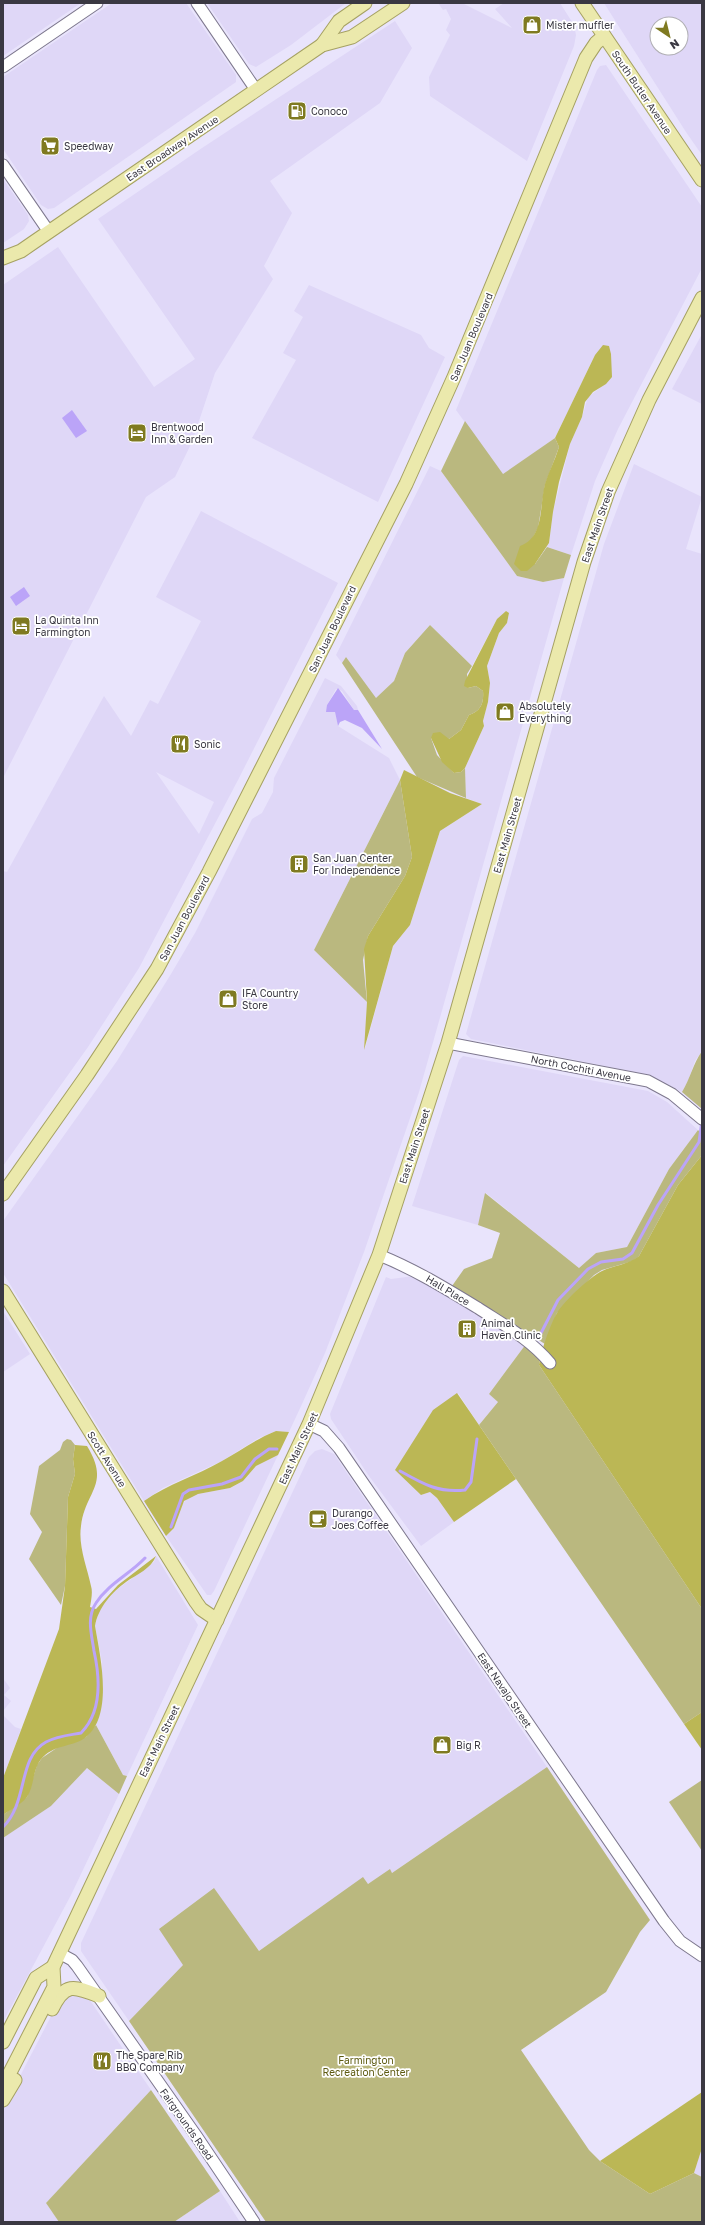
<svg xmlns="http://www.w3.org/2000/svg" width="705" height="2225" font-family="'Golos Text',sans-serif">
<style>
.built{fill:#dfd7f7;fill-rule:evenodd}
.green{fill:#bab87f}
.forest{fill:#bbb755}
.water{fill:#bba4f8}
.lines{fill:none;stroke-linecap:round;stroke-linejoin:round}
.stream{stroke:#bba4f8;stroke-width:3}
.minor-casing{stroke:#7e788e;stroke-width:13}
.major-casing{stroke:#a5a162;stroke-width:15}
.minor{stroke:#fff;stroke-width:11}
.major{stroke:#ebe9ac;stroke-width:13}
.labels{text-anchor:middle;stroke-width:3.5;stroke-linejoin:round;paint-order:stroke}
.poi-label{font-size:10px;fill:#3a3842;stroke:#fff;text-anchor:start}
.street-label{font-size:10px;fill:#3a3842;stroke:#fff}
.park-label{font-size:10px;fill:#5e5b11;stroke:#fff}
</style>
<rect width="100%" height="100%" fill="#e9e4fc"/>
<g class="built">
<polygon points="3,3 81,3 3,56"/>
<polygon points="112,3 186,3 236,75 236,82 54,208 48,209 41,205 3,149 3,77"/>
<polygon points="207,3 346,3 291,45 256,67 249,64"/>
<polygon points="438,3 462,3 512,28 495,9 504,3 560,3 574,25 576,35 574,46 527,161 430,96 429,77 450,35 446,30 451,19 446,9 443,10"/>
<path d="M604 3H702V155L686 132ZM657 24H681V48H657Z"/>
<polygon points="395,21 412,48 380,103 270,181 292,213 264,266 273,279 215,373 192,442 175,477 146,497 3,778 3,285 58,247 154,387 195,359 98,219 202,148"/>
<polygon points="606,65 702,207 702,268 618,429 595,481 571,555 547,547 549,543 553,512 570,444 582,417 588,397 600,388 611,362 611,354 595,355 555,438 503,475 456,410 597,70 600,66"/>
<polygon points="3,179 28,215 29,221 24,229 3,243"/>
<polygon points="309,285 421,335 429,348 445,357 378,502 252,438 296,360 283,353 303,317 294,311"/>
<polygon points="702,334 702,404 672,389"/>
<polygon points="634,464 702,497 686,549 702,554 702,1051 695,1061 688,1081 682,1092 650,1075 471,1039 466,1034 604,544"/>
<polygon points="430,466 441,471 517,576 543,582 564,578 419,1092 364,1252 325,1353 302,1404 289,1432 276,1431 259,1438 222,1461 163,1488 144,1501 3,1273 3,1221 117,1061 171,974 195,933 252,819 262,813 273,792 274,778 325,678 341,686 357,706 358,710 354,710 342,691 336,689 327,705 331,711 335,712 338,726 389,758 400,780 314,950 367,1002 365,1048 393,946 410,925 440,831 482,804 466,798 465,768 484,726 483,721 488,702 490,683 487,666 499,633 507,623 509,614 506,611 497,619 472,666 430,625 405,653 394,681 376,699 346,657 342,663 336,655"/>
<path d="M201 511 338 583 238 780 139 968 88 1047 3 1166V871L7 872 104 696 131 736 150 700 158 704 201 621 156 597ZM156 772 214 802 199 834Z"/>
<polygon points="463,1056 648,1091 667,1102 698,1130 669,1169 627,1247 596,1253 579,1268 486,1193 478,1225 412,1206 459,1060"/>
<polygon points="414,1276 526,1344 489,1394 499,1401 479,1425 458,1393 415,1489 421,1495 430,1492 437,1498 454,1522 421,1546 369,1476 331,1419 330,1414 386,1277 391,1279"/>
<polygon points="3,1311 30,1354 3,1372"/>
<polygon points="322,1449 334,1454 547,1767 392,1873 390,1870 368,1884 363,1878 259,1951 213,1888 183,1965 129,2021 81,1951 81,1943 309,1457 315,1451"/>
<polygon points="278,1455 214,1591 211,1595 207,1595 166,1536 174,1528 181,1505 189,1497 198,1494 230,1488 236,1485 243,1481 256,1466"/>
<polygon points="156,1556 198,1625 127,1776 123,1775 96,1725 102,1701 102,1662 95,1626 99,1610 115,1591 154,1562"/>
<polygon points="3,1678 10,1688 4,1695 11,1701 3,1711"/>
<polygon points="3,1715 15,1727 21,1729 3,1778"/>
<polygon points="87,1768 119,1794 71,1895 3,2022 3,1838 51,1806"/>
<polygon points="66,1993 87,1996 151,2090 46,2203 59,2222 3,2222 3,2109 60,1999"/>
<polygon points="702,2148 702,2177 694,2173"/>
<polygon points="220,2191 240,2222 174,2222"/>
</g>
<g class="green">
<polygon points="465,421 503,474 555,438 559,447 545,485 538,528 530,543 535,564 547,547 571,555 564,578 543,582 517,576 441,471"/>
<path d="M430 625 472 666 467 674 468 688 476 686 483 691C484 703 481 711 469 715L461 730 449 739 431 738 437 755 454 773 461 772 465 768 466 798 417 777 342 663 346 657 376 698 394 681 405 653Z"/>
<polygon points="400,780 412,857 405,876 368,936 363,960 367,1002 314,950"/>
<path d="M702 1051V1109L682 1092C690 1079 693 1064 702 1051Z"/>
<polygon points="698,1130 702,1134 702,1155 678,1185 639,1256 633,1261 602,1270 594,1275 557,1313 545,1344 452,1286 464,1269 492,1258 500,1233 478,1225 485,1193 579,1268 596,1253 627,1247 669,1169"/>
<polygon points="526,1344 540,1357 539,1365 702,1609 702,1712 684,1724 479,1425 498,1402 489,1394"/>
<polygon points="67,1439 71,1440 75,1445 73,1459 75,1474 68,1497 65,1586 61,1605 29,1559 42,1532 30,1514 39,1466 60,1450 63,1442"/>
<polygon points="96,1725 123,1775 127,1776 119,1794 87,1768 51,1806 3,1838 3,1815 27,1797 37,1765 42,1758 61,1745 86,1737"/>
<polygon points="547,1767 650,1920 640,1932 606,1992 521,2050 589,2150 600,2161 650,2194 694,2173 702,2177 702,2222 266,2222 129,2021 183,1965 159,1929 214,1888 259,1951 363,1877 368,1884 390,1869 392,1873"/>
<polygon points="702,1780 702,1851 669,1802"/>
<polygon points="151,2090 220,2191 174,2222 59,2222 46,2203"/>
</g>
<g class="forest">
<path d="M603 345 609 346 611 354 612 377 606 384 593 392 585 402 582 417 570 444 559 482 553 512 549 543 535 564 527 571H521L514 564 520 546C545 537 539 506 545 484 549 471 555 460 559 447L555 438 595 355Z"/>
<path d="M506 611 509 613 507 623 499 633 487 666 490 683 488 702 483 721 484 726 465 768 461 772 454 773 442 762 431 738 433 733 440 732 449 739 461 730 469 715C481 711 484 703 483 691L476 686 468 688 464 686 465 681 497 619Z"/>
<polygon points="404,770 450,793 482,804 440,831 410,925 393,946 364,1050 367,1002 364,949 368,936 405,876 412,857 400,780"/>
<path d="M702 1155V1609L539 1365C541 1351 550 1325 557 1313 564 1301 590 1277 602 1271 614 1265 628 1265 639 1256L678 1185Z"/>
<polygon points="457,1393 516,1479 454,1522 437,1498 430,1492 421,1495 395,1470 433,1410"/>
<path d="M276 1431 289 1432 278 1455 256 1466 243 1481 230 1488 198 1494 184 1501 174 1528 166 1536 144 1501C168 1484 196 1476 222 1461 240 1451 256 1439 276 1431Z"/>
<path d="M75 1445 87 1446C111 1485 85 1491 81 1526 78 1546 87 1567 91 1586 93 1592 91 1601 90 1607L96 1609 118 1585 156 1556C151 1569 137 1574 126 1582 112 1592 98 1608 95 1626 100 1655 114 1715 86 1737 74 1747 56 1744 43 1757 32 1768 35 1785 27 1797 22 1804 10 1810 3 1815V1778L59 1629 65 1586 68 1497 75 1474 73 1459Z"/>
<polygon points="702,1712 702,1750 684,1724"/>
<polygon points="702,2092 702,2148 694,2173 650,2194 600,2161"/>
</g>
<g class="water">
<polygon points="72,410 87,431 76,438 62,418"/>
<polygon points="24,587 30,596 16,606 10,597"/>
<polygon points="338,688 354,710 358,710 382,749 362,728 345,720 340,722 338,726 335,712 326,712 327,705"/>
</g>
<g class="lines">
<g class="stream">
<polyline points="540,1335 558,1300 588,1269 601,1262 623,1259 632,1253 658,1205 699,1142 702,1121"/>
<path d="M400 1471C423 1484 438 1493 465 1490L471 1482 477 1439"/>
<polyline points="171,1527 183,1494 189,1490 222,1484 241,1477 255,1459 269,1449 277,1449"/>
<path d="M3 1827C29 1801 17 1758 46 1742 57 1736 70 1735 81 1733 102 1712 100 1678 94 1651 92 1636 86 1618 96 1603 108 1584 130 1574 145 1558"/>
</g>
<g class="minor-casing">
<g id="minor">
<polyline points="197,3 256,90"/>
<polyline points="3,67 97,3"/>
<polyline points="3,165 49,232"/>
<polyline points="448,1043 648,1081 672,1094 702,1119"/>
<path d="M379 1255C414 1269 445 1288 478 1308 504 1325 530 1339 550 1363"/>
<polyline points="309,1424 324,1431 339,1448 664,1921 680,1941 702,1956"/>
<polyline points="59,1953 72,1960 77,1966 197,2137 254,2222"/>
</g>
</g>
<g class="major-casing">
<g id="major">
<polyline points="582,3 702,180"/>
<polyline points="322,45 339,21 365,3"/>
<polyline points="3,258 21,251 34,242 322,45 352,37 403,3"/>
<polyline points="3,1194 87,1075 157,969 209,872 406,484 454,377 586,58 596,43 604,36"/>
<polyline points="3,1291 196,1602 201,1609 217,1620"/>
<path d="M52 2009C65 1982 74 1986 99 1996"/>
<polyline points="3,2042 36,1978 53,1967"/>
<polyline points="3,2086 54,1987 53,1967 309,1424 379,1255 448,1043 584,562 608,492 649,400 702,298"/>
<polyline points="3,2100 15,2080"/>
</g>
</g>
<use href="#minor" class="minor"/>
<use href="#major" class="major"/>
</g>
<defs>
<g id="shop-square" transform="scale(1)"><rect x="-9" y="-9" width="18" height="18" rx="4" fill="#7f7a21" stroke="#fff"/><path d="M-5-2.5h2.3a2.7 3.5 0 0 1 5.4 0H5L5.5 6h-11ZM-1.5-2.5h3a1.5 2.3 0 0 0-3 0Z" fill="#fff"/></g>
<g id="fuel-square" transform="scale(1)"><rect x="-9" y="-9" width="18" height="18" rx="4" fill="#7f7a21" stroke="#fff"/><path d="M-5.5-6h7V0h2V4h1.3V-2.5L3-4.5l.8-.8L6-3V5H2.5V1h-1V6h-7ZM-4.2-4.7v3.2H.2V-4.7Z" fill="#fff"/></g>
<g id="supermarket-square" transform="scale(1)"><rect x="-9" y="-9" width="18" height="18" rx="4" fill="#7f7a21" stroke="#fff"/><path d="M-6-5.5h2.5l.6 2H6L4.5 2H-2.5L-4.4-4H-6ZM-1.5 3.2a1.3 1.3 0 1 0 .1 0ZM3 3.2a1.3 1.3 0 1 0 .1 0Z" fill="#fff"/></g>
<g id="hotel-square" transform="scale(1)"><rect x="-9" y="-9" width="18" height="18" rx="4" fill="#7f7a21" stroke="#fff"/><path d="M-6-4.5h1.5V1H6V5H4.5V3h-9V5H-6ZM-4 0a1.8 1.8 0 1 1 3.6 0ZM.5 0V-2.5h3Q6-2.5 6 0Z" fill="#fff"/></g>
<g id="restaurant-square" transform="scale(1)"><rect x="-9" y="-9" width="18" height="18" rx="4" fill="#7f7a21" stroke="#fff"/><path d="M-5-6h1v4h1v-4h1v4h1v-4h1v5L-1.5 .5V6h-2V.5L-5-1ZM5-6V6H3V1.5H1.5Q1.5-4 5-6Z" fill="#fff"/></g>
<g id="building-square" transform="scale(1)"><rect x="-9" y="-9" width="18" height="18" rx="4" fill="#7f7a21" stroke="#fff"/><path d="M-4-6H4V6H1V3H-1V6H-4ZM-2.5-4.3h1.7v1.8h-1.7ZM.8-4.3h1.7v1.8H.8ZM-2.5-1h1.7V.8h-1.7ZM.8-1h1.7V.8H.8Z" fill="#fff"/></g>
<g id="cafe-square" transform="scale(1)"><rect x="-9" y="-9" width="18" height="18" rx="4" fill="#7f7a21" stroke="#fff"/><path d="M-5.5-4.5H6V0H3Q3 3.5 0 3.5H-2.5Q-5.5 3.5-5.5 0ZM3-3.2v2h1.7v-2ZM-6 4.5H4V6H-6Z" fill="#fff"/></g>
</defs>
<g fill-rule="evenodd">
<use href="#shop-square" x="532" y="25"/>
<use href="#fuel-square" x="297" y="111"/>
<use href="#supermarket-square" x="50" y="146"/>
<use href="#hotel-square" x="137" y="433"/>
<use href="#hotel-square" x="21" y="626"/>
<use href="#shop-square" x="505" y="712"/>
<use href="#restaurant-square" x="180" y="744"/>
<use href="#building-square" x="299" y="864"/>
<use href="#shop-square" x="228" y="999"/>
<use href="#building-square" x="467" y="1329"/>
<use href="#cafe-square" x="318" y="1519"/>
<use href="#shop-square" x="442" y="1745"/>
<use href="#restaurant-square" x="102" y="2061"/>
</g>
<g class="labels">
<g class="poi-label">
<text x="546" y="29">Mister muffler</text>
<text x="311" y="115">Conoco</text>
<text x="64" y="150">Speedway</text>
<text x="151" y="431">Brentwood<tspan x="151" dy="12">Inn &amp; Garden</tspan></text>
<text x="35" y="624">La Quinta Inn<tspan x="35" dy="12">Farmington</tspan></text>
<text x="519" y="710">Absolutely<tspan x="519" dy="12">Everything</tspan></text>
<text x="194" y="748">Sonic</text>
<text x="313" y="862">San Juan Center<tspan x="313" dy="12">For Independence</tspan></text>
<text x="242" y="997">IFA Country<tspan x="242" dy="12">Store</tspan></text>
<text x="481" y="1327">Animal<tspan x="481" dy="12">Haven Clinic</tspan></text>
<text x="332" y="1517">Durango<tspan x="332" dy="12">Joes Coffee</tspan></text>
<text x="456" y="1749">Big R</text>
<text x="116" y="2059">The Spare Rib<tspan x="116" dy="12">BBQ Company</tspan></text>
</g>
<g class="street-label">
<text transform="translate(642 92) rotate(56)" y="4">South Butler Avenue</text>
<text transform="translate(172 148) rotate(-34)" y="4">East Broadway Avenue</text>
<text transform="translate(471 337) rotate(-67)" y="4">San Juan Boulevard</text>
<text transform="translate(597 525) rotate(-71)" y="4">East Main Street</text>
<text transform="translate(332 629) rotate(-64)" y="4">San Juan Boulevard</text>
<text transform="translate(507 835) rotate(-74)" y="4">East Main Street</text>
<text transform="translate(184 918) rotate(-62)" y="4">San Juan Boulevard</text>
<text transform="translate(581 1068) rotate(11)" y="4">North Cochiti Avenue</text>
<text transform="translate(414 1146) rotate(-72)" y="4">East Main Street</text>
<text transform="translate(448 1290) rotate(31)" y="4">Hall Place</text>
<text transform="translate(298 1448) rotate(-65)" y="4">East Main Street</text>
<text transform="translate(107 1459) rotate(58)" y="4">Scott Avenue</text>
<text transform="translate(505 1690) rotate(56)" y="4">East Navajo Street</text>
<text transform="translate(159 1741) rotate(-64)" y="4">East Main Street</text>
<text transform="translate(187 2124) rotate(55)" y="4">Fairgrounds Road</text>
</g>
<g class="park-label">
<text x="366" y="2064">Farmington<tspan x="366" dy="12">Recreation Center</tspan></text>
</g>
</g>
<rect width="705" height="2225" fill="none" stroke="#3a3842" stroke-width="8"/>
<g transform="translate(669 36) rotate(145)"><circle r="19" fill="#ffffff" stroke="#b0afb3"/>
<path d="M0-3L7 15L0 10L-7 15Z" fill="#7f7a21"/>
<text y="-6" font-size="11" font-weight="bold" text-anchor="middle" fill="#3a3842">N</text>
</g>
</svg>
